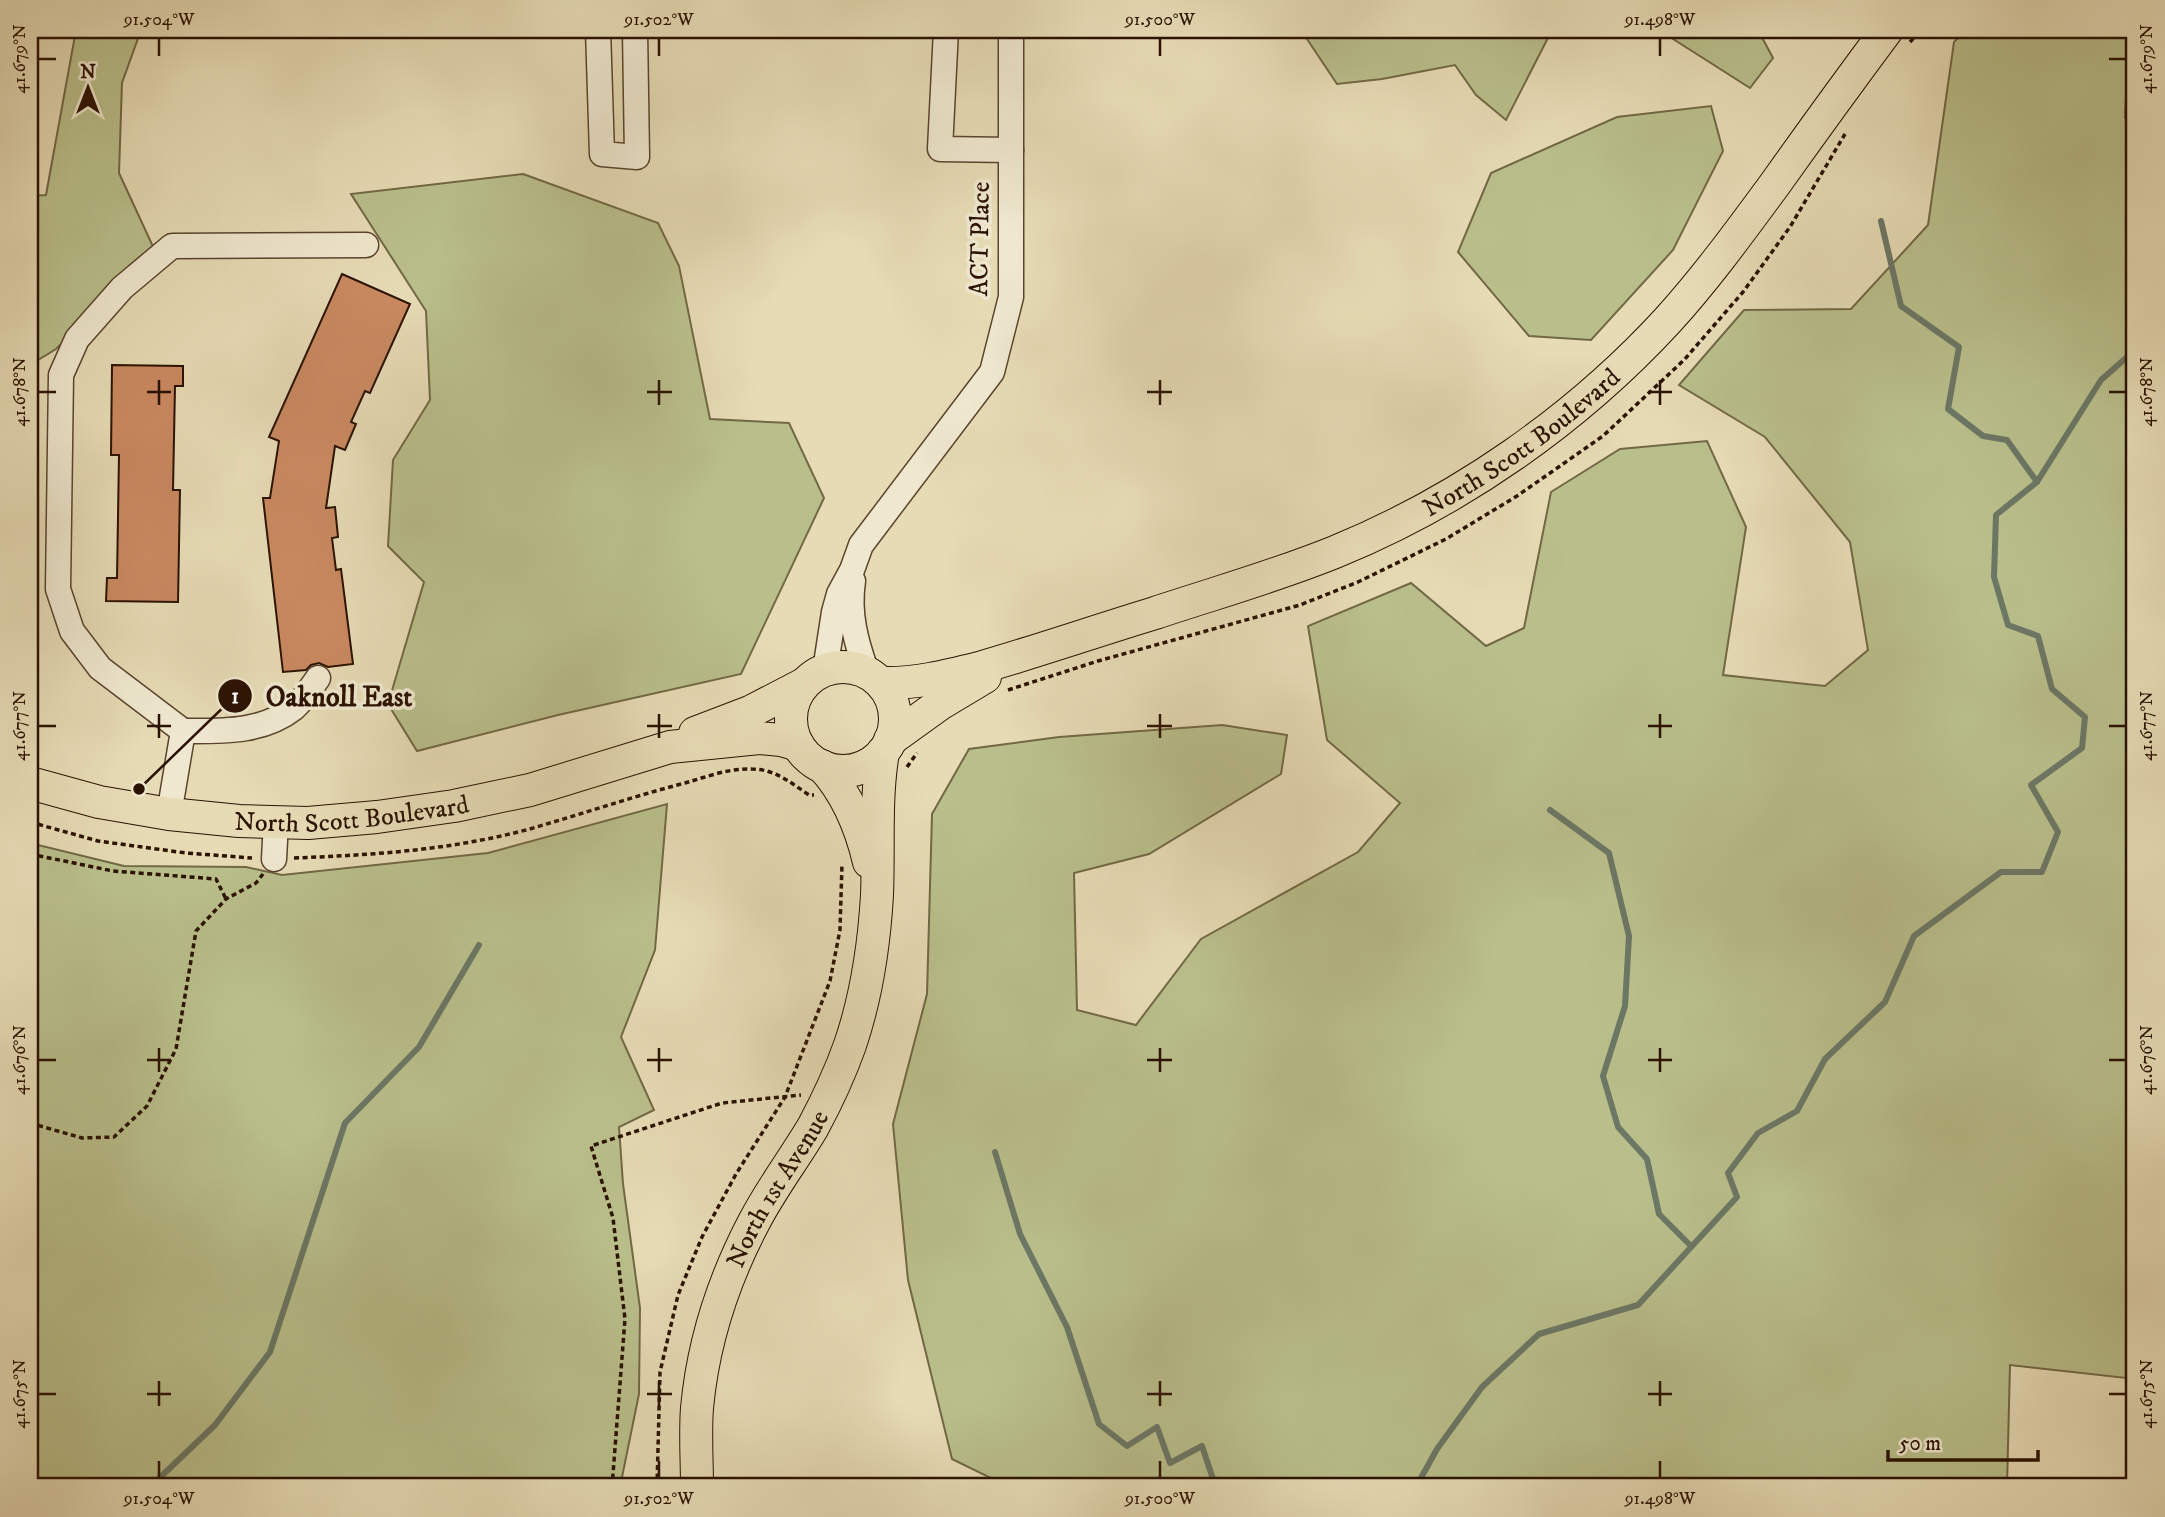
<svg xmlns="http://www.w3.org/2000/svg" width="2165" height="1517" font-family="'IM FELL DW Pica',serif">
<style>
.green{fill:#b9bf8b;stroke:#726846;stroke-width:2}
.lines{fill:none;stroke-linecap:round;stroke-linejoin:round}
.stream{stroke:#6c7765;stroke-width:6}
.building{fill:#c98961;stroke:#2b1200;stroke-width:2}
.minor-casing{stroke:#5a442d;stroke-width:27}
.major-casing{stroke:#2b1200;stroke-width:34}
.path{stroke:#2b1200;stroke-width:3.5;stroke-dasharray:5 3.5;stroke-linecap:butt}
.minor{stroke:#efe8cf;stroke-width:24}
.major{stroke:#e6dbb5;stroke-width:32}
.ticks{fill:none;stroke:#2b1200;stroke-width:2.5}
.labels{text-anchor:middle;stroke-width:7;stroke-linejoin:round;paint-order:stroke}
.street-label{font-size:26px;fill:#2b1200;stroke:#efe8cf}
.leader{fill:none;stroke:#2b1200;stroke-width:2.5}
.callout-dot{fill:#2b1200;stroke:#efe8cf;stroke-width:2.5}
.mark-label{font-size:21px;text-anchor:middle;font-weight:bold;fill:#fff}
.callout-label{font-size:28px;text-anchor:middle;font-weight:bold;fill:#2b1200;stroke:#efe8cf;stroke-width:7;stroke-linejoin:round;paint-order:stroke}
.neatline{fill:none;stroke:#2b1200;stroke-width:2.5}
.ticks-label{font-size:18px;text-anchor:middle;fill:#2b1200}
</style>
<rect width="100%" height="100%" fill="#e6dbb5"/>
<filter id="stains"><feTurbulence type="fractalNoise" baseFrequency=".00286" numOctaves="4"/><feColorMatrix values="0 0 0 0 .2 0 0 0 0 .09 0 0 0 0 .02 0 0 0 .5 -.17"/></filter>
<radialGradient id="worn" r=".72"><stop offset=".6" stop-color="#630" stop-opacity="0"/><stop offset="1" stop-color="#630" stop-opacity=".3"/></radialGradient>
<g class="green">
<polygon points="76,30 141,30 122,83 119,173 156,253 56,349 30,365 30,196 46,195"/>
<polygon points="1301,30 1552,30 1506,120 1476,95 1455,65 1382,79 1337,84"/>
<polygon points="1659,30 1758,30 1773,58 1750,88"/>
<polygon points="1966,30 2129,30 2125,118 2135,120 2135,1379 2010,1365 2007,1487 1009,1487 952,1459 908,1280 893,1124 927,994 932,814 969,749 1059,737 1222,725 1287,735 1281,774 1149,854 1074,873 1077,1010 1136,1025 1201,939 1358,852 1400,803 1327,740 1308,626 1411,583 1486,646 1524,628 1551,492 1620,449 1707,441 1746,527 1723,675 1825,686 1868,650 1850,542 1765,437 1679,385 1744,310 1851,309 1928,225 1954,42"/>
<polygon points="1711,106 1723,151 1673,250 1591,340 1529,336 1458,252 1491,173 1617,117"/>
<polygon points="523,174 658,223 679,266 710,419 789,423 824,498 741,674 558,715 417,751 388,704 424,582 388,546 393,460 430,400 426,311 351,194"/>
<polygon points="667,804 655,950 621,1037 654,1110 619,1127 623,1184 640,1308 639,1394 620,1487 30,1487 30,843 124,866 246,867 282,875 488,853"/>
</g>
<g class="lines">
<g class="stream">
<polyline points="2037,482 2101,380 2135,350"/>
<polyline points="1550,810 1609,853 1629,936 1625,1006 1603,1076 1618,1127 1647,1159 1659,1214 1691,1246"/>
<polyline points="995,1152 1020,1234 1067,1327 1099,1424 1127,1446 1157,1427 1170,1463 1202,1446 1213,1479 1244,1487"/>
<polyline points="150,1487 215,1425 270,1352 345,1123 419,1047 479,945"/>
<polyline points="1416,1487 1437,1449 1482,1387 1539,1334 1638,1305 1737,1197 1728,1173 1758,1133 1797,1111 1825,1059 1885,1002 1914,936 2001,872 2042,872 2058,832 2031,785 2082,748 2085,717 2052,689 2038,636 2008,625 1994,577 1996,515 2037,482 2007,440 1983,436 1948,409 1959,347 1901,306 1881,221"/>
</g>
</g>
<g class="building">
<polygon points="342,274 410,304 370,393 365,391 351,422 356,424 345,450 335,446 326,508 335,507 338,537 332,538 336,570 341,569 353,664 328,667 319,663 311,665 306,670 283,672 263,498 270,498 279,441 269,437"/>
<polygon points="112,365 183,366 183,386 175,386 173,490 180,490 178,602 106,601 107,578 117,578 119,455 111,455"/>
</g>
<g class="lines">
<g class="minor-casing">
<g id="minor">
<polyline points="598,30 602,154 637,157 635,30"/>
<polyline points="946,30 940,149 1011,150"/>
<path d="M853 581C848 614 856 642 867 673"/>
<polyline points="821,672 826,664 834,612 839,594 852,570 861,545 992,372 1011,297 1011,30"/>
<polyline points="183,731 100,668 72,631 58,589 61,375 77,339 122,288 172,246 366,245"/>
<path d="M169 814 183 731C222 731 262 733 294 708 303 700 311 688 318 678"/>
<polyline points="274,859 276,822"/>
</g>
</g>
<g class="major-casing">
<g id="major">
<circle cx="843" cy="719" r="52"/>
<path id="s1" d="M882 683C915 684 947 676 979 668 1038 651 1096 631 1155 613 1215 593 1276 576 1335 552 1460 501 1577 419 1668 320 1707 277 1741 230 1775 184 1812 132 1849 81 1887 30"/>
<polyline points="695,733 750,712 804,684"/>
<polyline points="890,740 940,704 985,677"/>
<path d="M822 766C846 792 861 828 869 862"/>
<path id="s2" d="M30 783 99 802 169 814 239 821 308 823 377 817 454 806 530 790 670 747 759 738 781 740 798 745"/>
<path id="s3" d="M697 1487C697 1461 695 1434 697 1408 703 1343 724 1279 754 1222 771 1189 794 1159 813 1127 827 1101 840 1073 850 1045 867 995 874 947 877 895 879 847 875 799 883 752"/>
</g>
</g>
<g class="path">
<polyline points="1910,42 1921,30"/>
<polyline points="1008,690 1098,661 1300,605 1358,582 1446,539 1517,496 1603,436 1684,360 1743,292 1790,227 1845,134"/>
<polyline points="907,767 917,753"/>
<polyline points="30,822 98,841 186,853 252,858"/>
<polyline points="30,854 113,871 216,879 226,899"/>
<path d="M294 858C374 855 449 850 526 830 579 815 631 797 685 783 706 777 729 768 752 769 775 769 791 783 809 795H814"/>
<polyline points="30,1123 82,1138 114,1137 147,1106 176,1049 196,931 226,899 256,883 263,874"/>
<polyline points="612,1487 625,1319 613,1218 591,1146 722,1103 801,1095"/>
<polyline points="657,1487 660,1372 678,1295 702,1237 736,1174 785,1097 830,981 840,930 842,864"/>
</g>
<use href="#minor" class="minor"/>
<use href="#major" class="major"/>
</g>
<path class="ticks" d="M159 38V56M659 38V56M1160 38V56M1660 38V56M38 59H56M2109 59H2126M159 380V405M659 380V405M1160 380V405M1660 380V405M38 392H56M147 392H171M647 392H672M1147 392H1172M1648 392H1672M2109 392H2126M159 714V738M659 714V738M1160 714V738M1660 714V738M38 726H56M147 726H171M647 726H672M1147 726H1172M1648 726H1672M2109 726H2126M159 1048V1072M659 1048V1072M1160 1048V1072M1660 1048V1072M38 1060H56M147 1060H171M647 1060H672M1147 1060H1172M1648 1060H1672M2109 1060H2126M159 1381V1406M659 1381V1406M1160 1381V1406M1660 1381V1406M38 1394H56M147 1394H171M647 1394H672M1147 1394H1172M1648 1394H1672M2109 1394H2126M159 1461V1478M659 1461V1478M1160 1461V1478M1660 1461V1478"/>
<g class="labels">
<g class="street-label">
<text transform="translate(979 239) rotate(-89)" y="9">ACT Place</text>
<text dy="9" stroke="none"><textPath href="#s1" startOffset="690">North Scott Boulevard</textPath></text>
<text dy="9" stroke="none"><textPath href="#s2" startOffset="326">North Scott Boulevard</textPath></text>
<text dy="9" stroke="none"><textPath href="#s3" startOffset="315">North 1st Avenue</textPath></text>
</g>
</g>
<path class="leader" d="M139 789L235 696"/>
<g class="callout-dot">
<circle cx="139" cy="789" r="7"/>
<circle cx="235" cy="696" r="18"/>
</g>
<g class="mark-label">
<text x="235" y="703">1</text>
</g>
<g class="callout-label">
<text x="339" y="706">Oaknoll East</text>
</g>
<rect width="2165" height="1517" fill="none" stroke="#e6dbb5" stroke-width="77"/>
<g transform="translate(88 88)" stroke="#efe8cf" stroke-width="5" paint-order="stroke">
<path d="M0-5L12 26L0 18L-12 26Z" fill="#2b1200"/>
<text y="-10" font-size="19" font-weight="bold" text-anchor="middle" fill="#2b1200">N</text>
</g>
<path d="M1888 1450v10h150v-10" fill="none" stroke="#2b1200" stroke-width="3.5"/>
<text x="1899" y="1450" font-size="21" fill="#2b1200" stroke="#efe8cf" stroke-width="5" paint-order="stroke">50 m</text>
<rect x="38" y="38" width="2088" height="1440" class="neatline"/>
<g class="ticks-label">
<text x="159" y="25">91.504°W</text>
<text x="659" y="25">91.502°W</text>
<text x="1160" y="25">91.500°W</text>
<text x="1660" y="25">91.498°W</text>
<text transform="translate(19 59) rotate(-90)" y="6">41.679°N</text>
<text transform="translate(2146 59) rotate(-90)" y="6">41.679°N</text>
<text transform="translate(19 392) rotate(-90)" y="6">41.678°N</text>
<text transform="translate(2146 392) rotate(-90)" y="6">41.678°N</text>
<text transform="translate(19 726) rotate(-90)" y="6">41.677°N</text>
<text transform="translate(2146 726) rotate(-90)" y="6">41.677°N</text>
<text transform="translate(19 1060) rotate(-90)" y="6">41.676°N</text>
<text transform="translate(2146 1060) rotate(-90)" y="6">41.676°N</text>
<text transform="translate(19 1394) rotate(-90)" y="6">41.675°N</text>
<text transform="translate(2146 1394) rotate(-90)" y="6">41.675°N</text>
<text x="159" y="1504">91.504°W</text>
<text x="659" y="1504">91.502°W</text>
<text x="1160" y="1504">91.500°W</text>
<text x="1660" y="1504">91.498°W</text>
</g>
<rect width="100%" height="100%" filter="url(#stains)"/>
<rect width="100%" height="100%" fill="url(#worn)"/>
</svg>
